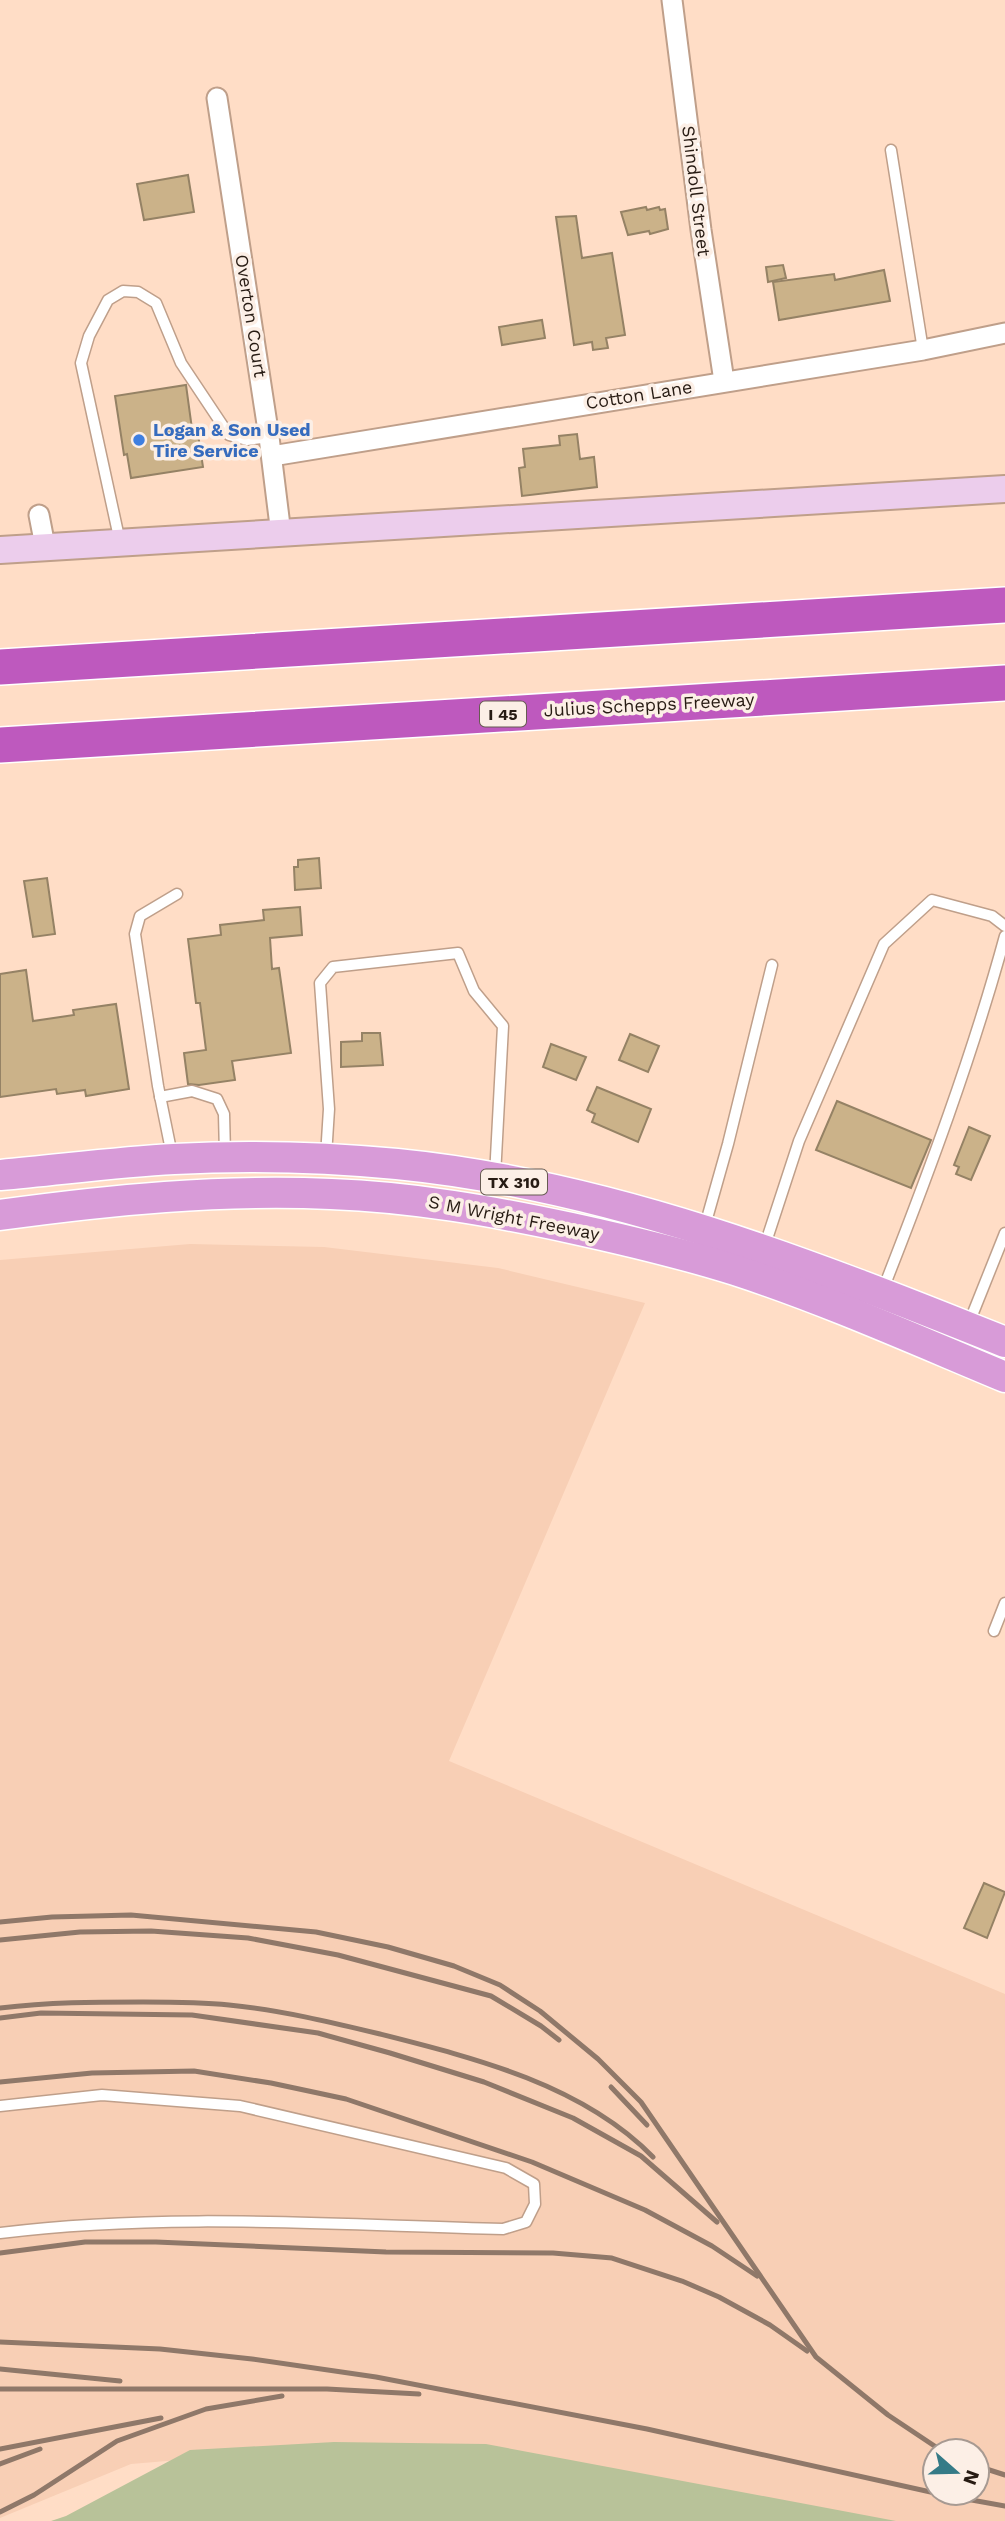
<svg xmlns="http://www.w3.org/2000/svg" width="1005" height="2521" font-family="'Work Sans',sans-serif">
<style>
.built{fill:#f8cfb5;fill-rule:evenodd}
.green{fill:#b8c299}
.building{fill:#cbb289;stroke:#958265;stroke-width:2}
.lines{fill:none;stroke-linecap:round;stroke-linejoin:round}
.lane-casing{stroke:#bf9f8a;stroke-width:13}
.street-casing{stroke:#bf9f8a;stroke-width:23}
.secondary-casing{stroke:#bf9f8a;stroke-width:30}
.primary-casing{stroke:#fff;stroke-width:33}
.highway-casing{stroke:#fff;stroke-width:38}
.lane{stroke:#fff;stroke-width:10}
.street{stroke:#fff;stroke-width:19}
.secondary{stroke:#eccdec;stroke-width:26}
.primary{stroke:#d89bd8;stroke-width:30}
.highway{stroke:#be59be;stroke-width:35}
.rail{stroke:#8f7869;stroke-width:5}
.shop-dot{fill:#3f7fe0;stroke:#fcefe6;stroke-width:2.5}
.labels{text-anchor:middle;stroke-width:7;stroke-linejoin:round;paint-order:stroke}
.shield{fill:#fcefe6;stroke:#675b52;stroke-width:2}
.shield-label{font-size:16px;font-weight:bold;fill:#271b13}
.street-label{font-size:18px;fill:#271b13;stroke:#fcefe6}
.shop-label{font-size:18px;font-weight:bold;fill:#366cbe;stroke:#fcefe6;text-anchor:start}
</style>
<rect width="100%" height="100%" fill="#ffddc6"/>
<path class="built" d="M190 1244 324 1247 498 1268 645 1303 449 1761 1005 1994V2521H641L263 2453 131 2464 0 2518V1260ZM935 2451H977V2493H935Z"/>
<polygon class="green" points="334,2442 486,2444 896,2521 51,2521 66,2516 190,2450"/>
<g class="building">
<polygon points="188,175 194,212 144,220 137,184"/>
<polygon points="646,207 647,210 659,207 660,210 665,209 668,229 650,234 649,231 628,235 621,212"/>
<polygon points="576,216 582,258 612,253 625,335 606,338 608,348 593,350 592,342 574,345 556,217"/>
<polygon points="783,265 786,278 768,282 766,267"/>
<polygon points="884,270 890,301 779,320 773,282 834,274 835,280"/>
<polygon points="542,320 545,338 502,345 499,327"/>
<polygon points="186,385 192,429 197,428 203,467 131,478 127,454 124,455 115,396"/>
<polygon points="577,434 580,459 594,457 597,487 522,496 519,468 525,467 523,449 560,445 559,436"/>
<polygon points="319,858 321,888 295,890 294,867 298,867 298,860"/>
<polygon points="47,878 55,934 33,937 24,881"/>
<polygon points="300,907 302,935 270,938 272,969 279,968 291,1053 232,1061 235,1080 199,1085 188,1084 184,1053 206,1050 200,1003 196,1003 188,939 221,935 220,925 264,920 263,910"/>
<polygon points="26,970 33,1021 74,1015 73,1010 116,1004 129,1089 86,1096 85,1090 57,1094 56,1089 0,1097 0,974"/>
<polygon points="362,1033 380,1033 383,1065 341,1067 341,1042 362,1041"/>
<polygon points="630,1034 659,1046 648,1072 619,1060"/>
<polygon points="551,1044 586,1057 576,1080 543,1067"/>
<polygon points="597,1087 651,1109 638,1142 592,1122 595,1114 587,1110"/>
<polygon points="837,1101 931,1140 911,1188 816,1150"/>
<polygon points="969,1127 990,1136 971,1180 956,1174 959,1167 954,1165"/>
<polygon points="984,1883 1005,1892 987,1938 964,1928"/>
</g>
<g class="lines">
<g class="lane-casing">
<g id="lane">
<polyline points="891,150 923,350"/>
<polyline points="120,542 81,363 89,336 108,300 123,291 138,292 156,303 181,363 229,435 247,440 269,437"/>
<polyline points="160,1097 192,1091 217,1099 224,1114 225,1154"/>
<polyline points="172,1155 158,1086 135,934 140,916 177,894"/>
<polyline points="326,1156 329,1109 320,983 333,967 458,953 474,991 503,1026 495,1176"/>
<polyline points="704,1229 728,1144 772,965"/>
<polyline points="764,1248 799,1141 884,944 932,900 992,916 1005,926"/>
<path d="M882 1292C928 1175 972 1057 1005 936"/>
<polyline points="969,1323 1005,1233"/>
<polyline points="994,1631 1005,1603"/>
<path d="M0 2106 102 2095 240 2106 506 2168 534 2184 535 2204 526 2222 503 2229C336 2225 166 2212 0 2233"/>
</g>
</g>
<g class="street-casing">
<g id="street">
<polyline points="672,0 701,230 724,381"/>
<polyline points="217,98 269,437 281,534"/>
<polyline points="272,456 923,350 1005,333"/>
<polyline points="39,515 45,546"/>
</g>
</g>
<g class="secondary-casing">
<polyline id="secondary" points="0,550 1005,489"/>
</g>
<g class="primary-casing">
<g id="primary">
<path d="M0 1175C58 1170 116 1162 174 1159 248 1155 323 1157 397 1164 609 1185 808 1263 1005 1342"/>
<path d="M0 1215C109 1200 221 1189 331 1194 413 1197 492 1211 571 1228 626 1240 681 1253 735 1270 827 1300 916 1340 1005 1377"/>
</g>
</g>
<g class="highway-casing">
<g id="highway">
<polyline points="0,667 1005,605"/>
<polyline points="0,745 1005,683"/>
</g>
</g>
<use href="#lane" class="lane"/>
<use href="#street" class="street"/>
<use href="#secondary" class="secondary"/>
<use href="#primary" class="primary"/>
<use href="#highway" class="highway"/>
<g class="rail">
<polyline points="0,1922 52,1917 131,1915 316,1932 388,1947 454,1966 500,1985 540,2011 598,2059 641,2102 816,2357 888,2415 942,2451"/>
<polyline points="0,1940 80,1932 151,1931 248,1938 338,1955 491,1996 541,2026 559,2040"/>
<path d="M0 2008C50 2002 94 2002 143 2002 172 2002 201 2002 229 2005 280 2010 330 2022 380 2034 475 2058 583 2085 653 2157"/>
<polyline points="0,2018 41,2013 192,2015 318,2033 390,2053 484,2082 573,2118 641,2156 717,2222"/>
<polyline points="0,2082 92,2073 194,2071 271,2083 346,2099 532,2162 645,2210 712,2246 757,2276"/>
<polyline points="611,2087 647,2125"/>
<polyline points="0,2253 85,2242 156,2242 386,2252 553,2253 612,2258 682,2281 719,2297 770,2325 807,2351"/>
<polyline points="0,2342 160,2349 252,2359 376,2377 647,2429 944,2495 1005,2506"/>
<polyline points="0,2369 120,2381"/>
<polyline points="0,2389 327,2389 419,2394"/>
<polyline points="0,2449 161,2418"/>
<polyline points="0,2464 40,2449"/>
<polyline points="977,2466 1005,2475"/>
<polyline points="0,2512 34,2495 117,2441 206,2409 282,2396"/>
</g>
</g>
<circle class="shop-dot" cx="139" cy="440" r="7"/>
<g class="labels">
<g class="shield">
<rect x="480" y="701.5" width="46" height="25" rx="5"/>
<rect x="481" y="1169.5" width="66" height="25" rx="5"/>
</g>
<g class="shield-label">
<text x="503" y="720">I 45</text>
<text x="514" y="1188">TX 310</text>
</g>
<g class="street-label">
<text transform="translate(696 191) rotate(83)" y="6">Shindoll Street</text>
<text transform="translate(251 316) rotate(81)" y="6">Overton Court</text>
<text transform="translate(639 395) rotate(-9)" y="6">Cotton Lane</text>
<text transform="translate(649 705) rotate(-3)" y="6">Julius Schepps Freeway</text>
<text transform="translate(514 1218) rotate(11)" y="6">S M Wright Freeway</text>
</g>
<g class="shop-label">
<text x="153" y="436">Logan &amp; Son Used<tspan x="153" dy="21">Tire Service</tspan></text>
</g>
</g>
<g transform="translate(956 2472) rotate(110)"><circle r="33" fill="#fcefe6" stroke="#a79a92" stroke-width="2"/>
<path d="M0-5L12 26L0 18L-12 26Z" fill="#357b87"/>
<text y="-10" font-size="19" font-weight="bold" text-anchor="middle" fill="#271b13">N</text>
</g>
</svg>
